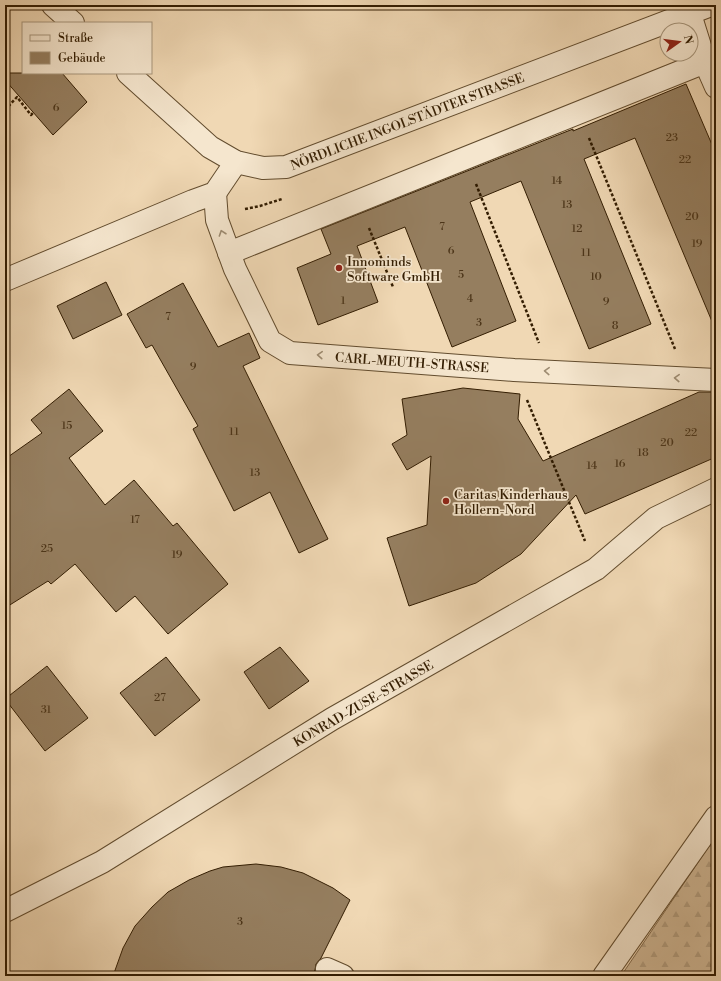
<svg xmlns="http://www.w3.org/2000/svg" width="721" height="981" font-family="'Libre Bodoni',serif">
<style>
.forest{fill:url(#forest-firs);stroke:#826a4c}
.building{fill:#957e5f;stroke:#331d02}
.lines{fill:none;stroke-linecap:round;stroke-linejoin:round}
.minor-casing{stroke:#624c2e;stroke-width:24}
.path{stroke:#331d02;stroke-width:2.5;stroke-dasharray:3 2;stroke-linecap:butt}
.minor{stroke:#f5e6ce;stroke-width:22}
.oneway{stroke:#9e8c72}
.poi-dot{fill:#8f2418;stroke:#f5e6ce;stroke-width:1.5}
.labels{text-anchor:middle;stroke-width:3.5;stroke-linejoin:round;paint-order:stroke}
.number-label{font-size:11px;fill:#4c3519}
.street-label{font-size:13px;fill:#331d02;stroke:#f5e6ce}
.poi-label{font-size:13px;fill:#331d02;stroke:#f5e6ce;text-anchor:start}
</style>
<defs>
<pattern id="forest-firs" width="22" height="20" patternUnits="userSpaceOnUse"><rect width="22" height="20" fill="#d0b896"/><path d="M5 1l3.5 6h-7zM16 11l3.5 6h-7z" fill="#b39e80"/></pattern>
</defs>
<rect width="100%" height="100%" fill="#f0d8b4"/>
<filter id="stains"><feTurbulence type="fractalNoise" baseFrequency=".005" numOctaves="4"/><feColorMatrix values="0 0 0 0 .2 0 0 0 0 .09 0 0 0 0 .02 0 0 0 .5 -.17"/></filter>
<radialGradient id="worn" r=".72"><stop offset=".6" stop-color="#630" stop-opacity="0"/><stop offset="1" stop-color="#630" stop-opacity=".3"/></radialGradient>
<polygon class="forest" points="716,836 716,968 712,976 621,976"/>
<g class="building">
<polygon points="5,73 62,73 87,102 53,135 5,80"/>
<polygon points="686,84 716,154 716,331 635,138 584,159 651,324 589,349 521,181 470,202 516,321 452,347 405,227 357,246 378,302 318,325 297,268 331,254 321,229 573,129 573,131"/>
<polygon points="106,282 122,315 73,339 57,306"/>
<polygon points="183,283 218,347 249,333 260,358 243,366 328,539 299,553 270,492 234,511 193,429 198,426 152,345 146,348 127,314"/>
<polygon points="463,388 520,394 518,419 543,461 699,392 716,392 716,457 585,514 576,495 521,554 476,583 409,606 387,538 427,525 431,456 407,470 392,444 407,435 402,399"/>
<polygon points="69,389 103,431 69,458 105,505 134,480 173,526 177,523 228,584 168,634 135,596 116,612 75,564 51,584 48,581 5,608 5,459 42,433 31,420"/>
<polygon points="280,647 309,681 269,709 244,672"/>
<polygon points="166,657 200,700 155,736 120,693"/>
<polygon points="47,666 88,718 45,751 5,699"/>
<polygon points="256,864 281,867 303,873 333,888 350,900 321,958 316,964 315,970 312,976 113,976 123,948 135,926 152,907 168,892 189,880 210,871 223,867"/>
</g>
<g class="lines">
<g class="minor-casing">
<g id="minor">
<polyline points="53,5 73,23"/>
<polyline points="690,14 705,62 716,87"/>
<polyline points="128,73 210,147 236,162 263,168 286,167 711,5"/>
<polyline points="215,193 217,220 235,269 270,341 290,353 514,370 716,380"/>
<polyline points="229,253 705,62"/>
<polyline points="5,280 193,201 215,193 236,162"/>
<polyline points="5,911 102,862 332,719 596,569 656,518 716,489"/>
<polyline points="327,969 343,976"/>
<polyline points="604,976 716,817"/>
</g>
</g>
<g class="path">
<polyline points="5,110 17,97 31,115 34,112"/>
<polyline points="589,138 675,349"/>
<polyline points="476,184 539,343"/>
<polyline points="245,209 260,206 282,199"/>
<polyline points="369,228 393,287"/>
<polyline points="527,400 585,541"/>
</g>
<use href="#minor" class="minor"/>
</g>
<defs><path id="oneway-chevron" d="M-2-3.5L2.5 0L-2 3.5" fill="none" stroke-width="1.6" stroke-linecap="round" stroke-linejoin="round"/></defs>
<g class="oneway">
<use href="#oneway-chevron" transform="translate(222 233) rotate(-109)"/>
<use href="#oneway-chevron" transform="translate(320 355) rotate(-176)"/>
<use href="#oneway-chevron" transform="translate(547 371) rotate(-177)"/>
<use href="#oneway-chevron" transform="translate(677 378) rotate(-177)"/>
</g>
<g class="poi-dot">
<circle cx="339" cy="268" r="4"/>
<circle cx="446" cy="501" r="4"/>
</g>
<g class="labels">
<g class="number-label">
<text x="56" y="111">6</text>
<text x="672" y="141">23</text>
<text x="685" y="163">22</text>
<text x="557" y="184">14</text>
<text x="567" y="208">13</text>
<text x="692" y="220">20</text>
<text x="442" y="230">7</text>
<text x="577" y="232">12</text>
<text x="697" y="247">19</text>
<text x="451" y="254">6</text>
<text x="586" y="256">11</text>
<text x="461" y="278">5</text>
<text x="596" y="280">10</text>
<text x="470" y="302">4</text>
<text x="343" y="304">1</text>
<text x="606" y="305">9</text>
<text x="168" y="320">7</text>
<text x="479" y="326">3</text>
<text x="615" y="329">8</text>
<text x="193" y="370">9</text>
<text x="67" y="429">15</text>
<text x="234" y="435">11</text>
<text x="691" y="436">22</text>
<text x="667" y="446">20</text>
<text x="643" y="456">18</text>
<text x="620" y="467">16</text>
<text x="592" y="469">14</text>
<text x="255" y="476">13</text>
<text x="135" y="523">17</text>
<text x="47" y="552">25</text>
<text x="177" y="558">19</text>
<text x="160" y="701">27</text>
<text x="46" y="713">31</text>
<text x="240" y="925">3</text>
</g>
<g class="street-label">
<text transform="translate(407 121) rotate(-21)" y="5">NÖRDLICHE INGOLSTÄDTER STRASSE</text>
<text transform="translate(412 362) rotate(4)" y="5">CARL-MEUTH-STRASSE</text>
<text transform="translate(363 703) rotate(-30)" y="5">KONRAD-ZUSE-STRASSE</text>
</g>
<g class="poi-label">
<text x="347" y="266">Innominds<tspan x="347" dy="15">Software GmbH</tspan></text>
<text x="454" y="499">Caritas Kinderhaus<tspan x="454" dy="15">Hollern-Nord</tspan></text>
</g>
</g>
<rect width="721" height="981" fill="none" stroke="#f0d8b4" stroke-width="20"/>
<rect x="6" y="6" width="709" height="969" fill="none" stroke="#331d02" stroke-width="2"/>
<rect x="10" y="10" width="701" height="961" fill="none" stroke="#331d02"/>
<rect x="22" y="22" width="130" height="52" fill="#f5e6ce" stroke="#a7967c"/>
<rect x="30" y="35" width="20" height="6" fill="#f5e6ce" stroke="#a7967c"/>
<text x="58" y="42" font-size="12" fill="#331d02">Straße</text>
<rect x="30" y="52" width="20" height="12" fill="#957e5f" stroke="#a7967c"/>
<text x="58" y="62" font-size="12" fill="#331d02">Gebäude</text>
<g transform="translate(679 42) rotate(76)"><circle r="19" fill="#f5e6ce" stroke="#a7967c"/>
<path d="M0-3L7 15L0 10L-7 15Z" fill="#8f2418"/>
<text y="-6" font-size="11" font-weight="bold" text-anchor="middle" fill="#331d02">N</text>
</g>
<rect width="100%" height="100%" filter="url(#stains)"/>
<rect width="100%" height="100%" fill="url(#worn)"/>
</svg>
